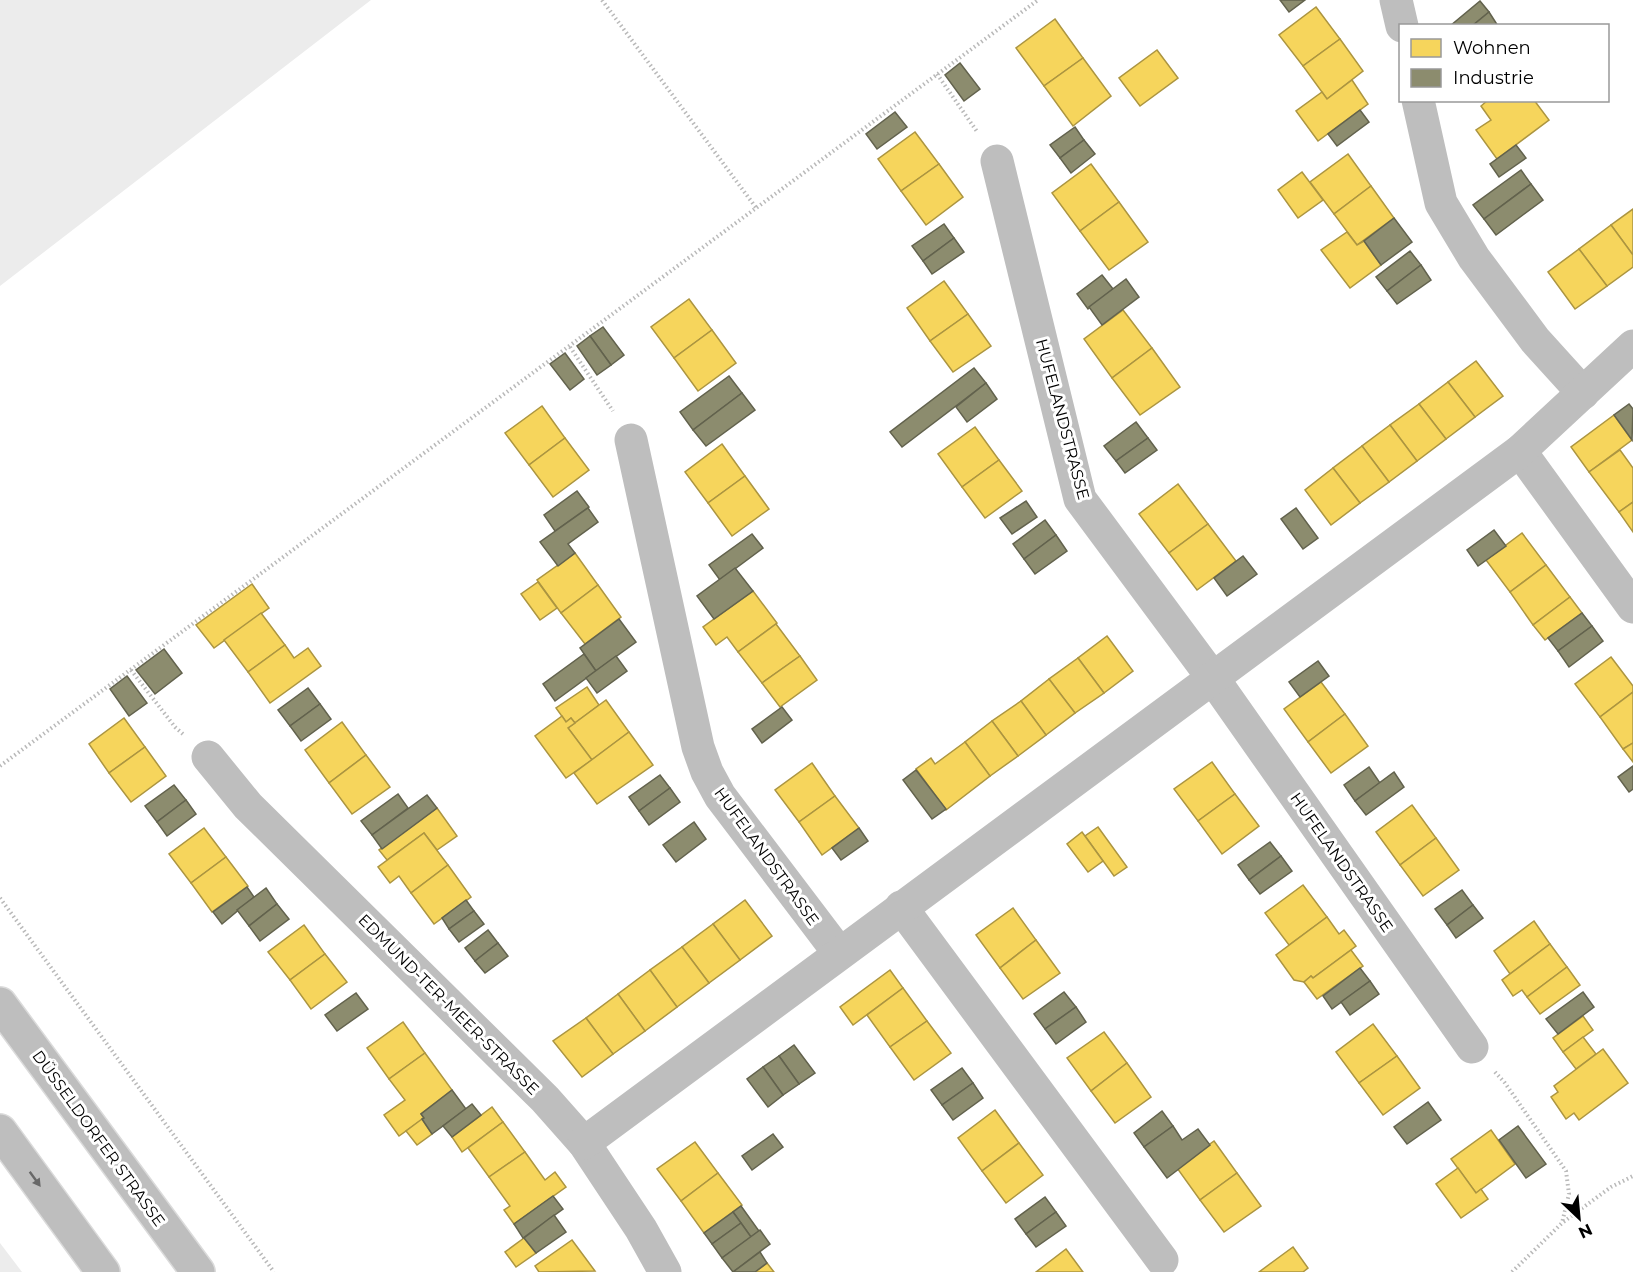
<svg xmlns="http://www.w3.org/2000/svg" width="1633" height="1272" font-family="Montserrat,sans-serif">
<style>
.green{fill:#ececec}
.homes{fill:#f6d55c;stroke:#ac9540;stroke-width:1.5}
.industry{fill:#8c8c6e;stroke:#62624d;stroke-width:1.5}
.lines{fill:none;stroke-linecap:round;stroke-linejoin:round}
.major-casing{stroke:#dbdbdb;stroke-width:36}
.path{stroke:#b9b9b9;stroke-width:4;stroke-dasharray:1.5 3;stroke-linecap:butt}
.minor{stroke:#bebebe;stroke-width:33}
.major{stroke:#bebebe;stroke-width:33}
.oneway{fill:#686868}
.labels{text-anchor:middle;stroke-width:6;stroke-linejoin:round;paint-order:stroke}
.street-label{font-size:16px;fill:#000;stroke:#fff}
</style>
<rect width="100%" height="100%" fill="#fff"/>
<g class="green">
<polygon points="0,0 371,0 0,286"/>
<polygon points="0,1243 22,1272 0,1272"/>
</g>
<g class="homes">
<polygon points="1316,7 1340,39 1303,66 1279,35"/>
<polygon points="1055,19 1083,58 1044,86 1016,48"/>
<polygon points="1340,39 1363,71 1327,99 1303,66"/>
<polygon points="1157,50 1178,78 1140,106 1119,78"/>
<polygon points="1083,58 1111,96 1073,126 1044,86"/>
<polygon points="1352,80 1368,104 1318,141 1296,111 1322,92 1327,99"/>
<polygon points="1488,100 1534,100 1549,120 1497,159 1476,130 1491,120 1481,106"/>
<polygon points="915,132 939,164 901,191 878,159"/>
<polygon points="1348,154 1371,186 1334,214 1310,182"/>
<polygon points="939,164 963,197 926,225 901,191"/>
<polygon points="1091,164 1119,202 1080,231 1052,193"/>
<polygon points="1302,172 1323,200 1298,218 1278,190"/>
<polygon points="1371,186 1394,218 1357,245 1334,214"/>
<polygon points="1119,202 1148,242 1109,270 1080,231"/>
<polygon points="1633,209 1633,255 1611,225"/>
<polygon points="1611,225 1633,255 1633,267 1607,286 1579,249"/>
<polygon points="1347,232 1357,245 1364,241 1381,265 1350,288 1321,250"/>
<polygon points="1579,249 1607,286 1575,309 1548,272"/>
<polygon points="944,281 968,314 930,341 907,308"/>
<polygon points="689,299 712,330 674,358 651,327"/>
<polygon points="1123,310 1152,348 1112,378 1084,339"/>
<polygon points="968,314 991,346 953,372 930,341"/>
<polygon points="712,330 736,363 698,391 674,358"/>
<polygon points="1152,348 1180,387 1140,415 1112,378"/>
<polygon points="1476,361 1503,396 1475,417 1448,382"/>
<polygon points="1448,382 1475,417 1446,439 1419,404"/>
<polygon points="1419,404 1446,439 1417,461 1390,425"/>
<polygon points="542,406 565,438 529,465 505,433"/>
<polygon points="1614,415 1632,440 1589,472 1571,447"/>
<polygon points="1390,425 1417,461 1389,482 1362,446"/>
<polygon points="975,427 999,460 962,487 938,454"/>
<polygon points="565,438 589,470 553,497 529,465"/>
<polygon points="722,444 745,476 708,503 685,472"/>
<polygon points="1362,446 1389,482 1360,503 1333,468"/>
<polygon points="1620,450 1633,468 1633,502 1619,512 1589,472"/>
<polygon points="999,460 1022,491 985,518 962,487"/>
<polygon points="1333,468 1360,503 1331,525 1305,490"/>
<polygon points="745,476 769,509 732,536 708,503"/>
<polygon points="1178,484 1208,524 1169,553 1139,514"/>
<polygon points="1633,502 1633,532 1619,512"/>
<polygon points="1208,524 1236,561 1197,590 1169,553"/>
<polygon points="1522,533 1546,565 1510,592 1486,560"/>
<polygon points="575,553 598,585 561,613 537,580"/>
<polygon points="1546,565 1570,597 1533,625 1510,592"/>
<polygon points="538,582 557,608 540,620 521,594"/>
<polygon points="252,584 269,608 214,648 196,625"/>
<polygon points="598,585 621,617 585,644 561,613"/>
<polygon points="753,591 777,623 738,652 727,637 716,645 703,627"/>
<polygon points="1570,597 1582,613 1545,640 1533,625"/>
<polygon points="261,613 285,645 248,672 224,640"/>
<polygon points="776,624 800,656 762,683 738,652"/>
<polygon points="1107,636 1133,671 1104,693 1078,658"/>
<polygon points="285,645 294,658 308,648 321,666 270,703 248,672"/>
<polygon points="800,656 817,680 780,707 762,683"/>
<polygon points="1611,657 1633,686 1633,692 1600,717 1575,684"/>
<polygon points="1078,658 1104,693 1075,713 1049,679"/>
<polygon points="1049,679 1075,713 1046,735 1021,701"/>
<polygon points="1321,682 1345,714 1308,742 1284,709"/>
<polygon points="587,687 599,705 575,723 571,718 566,722 556,708"/>
<polygon points="1633,692 1633,743 1623,749 1600,717"/>
<polygon points="606,700 629,732 592,760 568,728"/>
<polygon points="1021,701 1046,735 1018,756 992,721"/>
<polygon points="1345,714 1368,746 1331,773 1308,742"/>
<polygon points="562,716 566,722 571,718 575,723 568,728 592,760 566,778 535,736"/>
<polygon points="124,718 145,747 109,773 89,744"/>
<polygon points="992,721 1018,756 990,776 965,742"/>
<polygon points="342,722 366,755 329,783 305,750"/>
<polygon points="629,732 653,765 597,804 574,773"/>
<polygon points="965,742 990,776 946,810 916,769 931,758 935,764"/>
<polygon points="1633,743 1633,762 1623,749"/>
<polygon points="145,747 166,776 131,802 109,773"/>
<polygon points="366,755 390,787 352,814 329,783"/>
<polygon points="1212,762 1235,794 1198,821 1174,789"/>
<polygon points="812,763 835,796 799,822 775,790"/>
<polygon points="1235,794 1259,826 1222,854 1198,821"/>
<polygon points="835,796 859,828 822,855 799,822"/>
<polygon points="1412,805 1436,838 1400,865 1376,832"/>
<polygon points="437,808 457,836 437,850 424,833 387,860 379,850"/>
<polygon points="1098,827 1127,867 1114,876 1085,836"/>
<polygon points="204,828 226,857 191,883 169,854"/>
<polygon points="1082,832 1103,861 1088,872 1067,844"/>
<polygon points="424,833 448,865 411,893 399,876 390,883 378,867"/>
<polygon points="1436,838 1459,870 1423,896 1400,865"/>
<polygon points="226,857 248,886 212,912 191,883"/>
<polygon points="448,865 471,897 434,924 411,893"/>
<polygon points="1303,885 1327,917 1289,945 1265,913"/>
<polygon points="745,900 772,936 740,960 713,924"/>
<polygon points="1013,908 1036,940 1000,968 976,935"/>
<polygon points="1327,917 1339,934 1344,930 1356,946 1313,978 1311,976 1304,982 1294,980 1276,955"/>
<polygon points="1534,921 1550,944 1510,974 1494,951"/>
<polygon points="713,924 740,960 709,983 682,947"/>
<polygon points="304,925 325,954 290,980 268,952"/>
<polygon points="1036,940 1060,973 1023,999 1000,968"/>
<polygon points="1550,944 1567,967 1527,997 1522,990 1513,996 1502,980"/>
<polygon points="682,947 709,983 677,1007 650,970"/>
<polygon points="1351,950 1363,966 1317,999 1304,982 1311,976 1313,978"/>
<polygon points="325,954 347,982 311,1009 290,980"/>
<polygon points="1567,967 1580,985 1540,1014 1527,997"/>
<polygon points="650,970 677,1007 645,1031 618,994"/>
<polygon points="890,970 903,988 853,1025 840,1007"/>
<polygon points="903,988 927,1021 890,1047 867,1015"/>
<polygon points="618,994 645,1031 613,1054 586,1018"/>
<polygon points="1583,1016 1593,1030 1563,1052 1553,1038"/>
<polygon points="586,1018 613,1054 582,1077 553,1041"/>
<polygon points="927,1021 951,1053 914,1080 890,1047"/>
<polygon points="403,1022 425,1053 389,1079 367,1048"/>
<polygon points="1373,1024 1397,1056 1359,1083 1336,1052"/>
<polygon points="1104,1032 1127,1063 1091,1091 1067,1058"/>
<polygon points="1583,1037 1596,1054 1576,1069 1563,1052"/>
<polygon points="1603,1049 1628,1083 1579,1120 1574,1113 1566,1119 1551,1097 1558,1092 1554,1086"/>
<polygon points="425,1053 452,1090 421,1114 424,1118 399,1136 384,1115 405,1100 389,1079"/>
<polygon points="1397,1056 1420,1088 1383,1115 1359,1083"/>
<polygon points="1127,1063 1151,1097 1115,1123 1091,1091"/>
<polygon points="492,1107 503,1122 462,1152 452,1137"/>
<polygon points="995,1110 1019,1143 982,1171 958,1138"/>
<polygon points="422,1119 432,1134 417,1145 406,1131"/>
<polygon points="503,1122 525,1152 489,1177 468,1148"/>
<polygon points="1491,1130 1515,1164 1476,1193 1451,1159"/>
<polygon points="1214,1141 1237,1173 1200,1200 1177,1168"/>
<polygon points="695,1142 718,1173 681,1201 657,1169"/>
<polygon points="1019,1143 1043,1175 1006,1203 982,1171"/>
<polygon points="525,1152 545,1180 555,1172 566,1187 514,1224 504,1210 510,1206 489,1177"/>
<polygon points="1458,1168 1476,1193 1481,1189 1488,1199 1461,1218 1436,1184"/>
<polygon points="718,1173 742,1205 704,1233 681,1201"/>
<polygon points="1237,1173 1261,1206 1224,1232 1200,1200"/>
<polygon points="524,1238 536,1253 516,1267 505,1252"/>
<polygon points="572,1240 595,1271 539,1272 535,1266"/>
<polygon points="1293,1247 1308,1268 1303,1272 1259,1272"/>
<polygon points="1066,1249 1083,1272 1036,1272"/>
<polygon points="767,1263 774,1272 755,1272"/>
</g>
<g class="industry">
<polygon points="1280,0 1305,0 1289,12"/>
<polygon points="1480,1 1489,12 1472,26 1450,26"/>
<polygon points="1489,12 1498,26 1472,26"/>
<polygon points="960,63 980,89 964,101 945,75"/>
<polygon points="1360,110 1369,122 1337,146 1328,134"/>
<polygon points="895,112 907,127 877,149 866,134"/>
<polygon points="1075,127 1084,140 1060,158 1050,145"/>
<polygon points="1084,140 1095,154 1071,173 1060,158"/>
<polygon points="1516,145 1526,158 1499,177 1490,164"/>
<polygon points="1521,170 1531,184 1484,219 1473,205"/>
<polygon points="1531,184 1543,200 1496,235 1484,219"/>
<polygon points="1394,218 1412,242 1381,265 1364,241"/>
<polygon points="944,224 954,238 923,261 912,246"/>
<polygon points="954,238 964,252 932,274 923,261"/>
<polygon points="1410,251 1421,265 1387,291 1376,277"/>
<polygon points="1421,265 1431,280 1397,304 1387,291"/>
<polygon points="1102,275 1113,289 1088,309 1077,294"/>
<polygon points="1126,279 1139,297 1102,325 1089,307"/>
<polygon points="603,327 624,355 611,365 590,336"/>
<polygon points="590,336 611,365 597,375 577,346"/>
<polygon points="565,353 584,379 570,390 550,364"/>
<polygon points="974,368 986,383 902,447 890,432"/>
<polygon points="729,376 742,393 693,430 680,412"/>
<polygon points="986,383 997,399 967,422 956,407"/>
<polygon points="742,393 755,410 706,446 693,430"/>
<polygon points="1629,404 1633,409 1632,440 1614,415"/>
<polygon points="1136,422 1148,438 1116,461 1104,446"/>
<polygon points="1148,438 1157,450 1125,473 1116,461"/>
<polygon points="577,491 589,507 555,531 544,515"/>
<polygon points="1026,501 1037,517 1012,534 1000,518"/>
<polygon points="588,508 598,522 568,544 575,553 558,566 540,542"/>
<polygon points="1296,508 1318,538 1303,549 1281,519"/>
<polygon points="1045,520 1056,535 1024,559 1013,544"/>
<polygon points="1494,530 1506,546 1478,566 1467,550"/>
<polygon points="752,534 763,548 720,580 709,565"/>
<polygon points="1056,535 1067,551 1035,574 1024,559"/>
<polygon points="1243,556 1257,574 1227,596 1214,578"/>
<polygon points="735,568 753,591 714,619 697,596"/>
<polygon points="1582,613 1592,626 1558,651 1548,638"/>
<polygon points="619,619 636,642 596,671 580,648"/>
<polygon points="1592,626 1603,641 1569,667 1558,651"/>
<polygon points="164,649 182,673 155,694 136,670"/>
<polygon points="584,654 596,671 555,701 543,684"/>
<polygon points="616,656 627,671 597,693 586,678"/>
<polygon points="1318,661 1329,676 1300,697 1289,682"/>
<polygon points="127,676 147,703 129,716 110,689"/>
<polygon points="308,688 320,704 290,726 278,710"/>
<polygon points="320,704 331,719 301,741 290,726"/>
<polygon points="782,707 792,720 762,743 752,729"/>
<polygon points="1633,766 1633,789 1629,792 1618,777"/>
<polygon points="1369,767 1380,783 1355,801 1344,785"/>
<polygon points="916,770 946,809 932,819 903,780"/>
<polygon points="1394,772 1404,787 1366,815 1355,801"/>
<polygon points="660,775 670,788 639,811 629,797"/>
<polygon points="174,785 186,800 157,822 145,806"/>
<polygon points="670,788 680,802 649,825 639,811"/>
<polygon points="398,794 408,808 372,835 361,821"/>
<polygon points="427,795 437,808 382,849 372,835"/>
<polygon points="186,800 196,814 167,836 157,822"/>
<polygon points="694,822 706,839 676,862 663,845"/>
<polygon points="859,828 868,841 841,860 832,848"/>
<polygon points="1270,842 1281,856 1249,880 1238,865"/>
<polygon points="1281,856 1292,871 1260,894 1249,880"/>
<polygon points="247,887 254,897 222,924 213,912"/>
<polygon points="266,888 277,904 249,926 237,910"/>
<polygon points="1462,890 1473,905 1447,925 1435,909"/>
<polygon points="466,900 474,911 449,929 442,918"/>
<polygon points="277,904 289,919 260,941 249,926"/>
<polygon points="1473,905 1483,918 1456,938 1447,925"/>
<polygon points="474,911 484,924 459,942 449,929"/>
<polygon points="488,930 498,943 475,961 465,948"/>
<polygon points="498,943 508,956 485,973 475,961"/>
<polygon points="1360,968 1370,981 1332,1009 1323,996"/>
<polygon points="1370,981 1379,994 1350,1015 1341,1002"/>
<polygon points="1064,992 1076,1007 1045,1029 1034,1014"/>
<polygon points="1583,992 1594,1007 1558,1034 1546,1019"/>
<polygon points="356,993 368,1009 337,1031 325,1015"/>
<polygon points="1076,1007 1086,1022 1056,1044 1045,1029"/>
<polygon points="794,1045 815,1073 799,1084 779,1056"/>
<polygon points="779,1056 799,1084 783,1095 763,1067"/>
<polygon points="763,1067 783,1095 768,1107 747,1079"/>
<polygon points="962,1068 973,1083 942,1105 931,1090"/>
<polygon points="973,1083 983,1098 953,1120 942,1105"/>
<polygon points="452,1090 466,1109 432,1134 422,1119 424,1118 421,1114"/>
<polygon points="1428,1102 1441,1120 1407,1144 1394,1127"/>
<polygon points="472,1104 481,1115 452,1137 443,1126"/>
<polygon points="1162,1111 1173,1126 1144,1147 1134,1133"/>
<polygon points="1173,1126 1182,1140 1198,1129 1210,1145 1167,1178 1144,1147"/>
<polygon points="1518,1126 1546,1164 1526,1178 1499,1140"/>
<polygon points="773,1134 783,1147 752,1170 742,1156"/>
<polygon points="553,1196 563,1209 523,1238 514,1224"/>
<polygon points="1045,1197 1056,1212 1026,1234 1015,1219"/>
<polygon points="741,1206 759,1231 751,1237 733,1212"/>
<polygon points="733,1212 741,1223 712,1244 704,1233"/>
<polygon points="1056,1212 1066,1226 1036,1247 1026,1234"/>
<polygon points="554,1215 566,1232 536,1253 524,1238"/>
<polygon points="741,1223 751,1237 722,1258 712,1244"/>
<polygon points="760,1230 770,1244 733,1272 722,1258"/>
<polygon points="760,1252 767,1263 755,1272 733,1272"/>
</g>
<g class="lines">
<g class="major-casing">
<g id="major">
<polyline points="0,1004 198,1272"/>
<polyline points="0,1131 103,1272"/>
</g>
</g>
<g class="path">
<polyline points="602,0 757,209"/>
<polyline points="937,74 978,133"/>
<polyline points="570,347 613,411"/>
<polyline points="131,670 175,727 183,734"/>
<polyline points="0,766 1038,0"/>
<polyline points="0,898 274,1272"/>
<polyline points="1495,1072 1505,1083 1566,1171 1569,1194 1562,1223"/>
<polyline points="1512,1272 1562,1223 1611,1187 1633,1176"/>
</g>
<g class="minor">
<polyline points="1396,0 1402,26"/>
<polyline points="1418,100 1441,203 1474,258 1535,340 1583,393"/>
<polyline points="997,161 1080,499 1212,677 1472,1047"/>
<polyline points="631,440 698,747 707,772 720,796 839,953"/>
<polyline points="1520,451 1633,607"/>
<polyline points="208,757 248,806 545,1099 584,1143 641,1229 665,1272"/>
<polyline points="901,907 1162,1260"/>
<polyline points="584,1143 1520,451 1633,346"/>
</g>
<use href="#major" class="major"/>
</g>
<defs><path id="oneway-solid" d="M-6-.8H1V-3.2L6.5 0L1 3.2V.8H-6Z" transform="scale(1.5)"/></defs>
<use class="oneway" href="#oneway-solid" transform="translate(35 1179) rotate(54)"/>
<g class="labels">
<g class="street-label">
<text transform="translate(1063 419) rotate(75)" y="6">HUFELANDSTRASSE</text>
<text transform="translate(767 856) rotate(54)" y="6">HUFELANDSTRASSE</text>
<text transform="translate(1342 862) rotate(55)" y="6">HUFELANDSTRASSE</text>
<text transform="translate(449 1004) rotate(45)" y="6">EDMUND-TER-MEER-STRASSE</text>
<text transform="translate(99 1138) rotate(54)" y="6">DÜSSELDORFER STRASSE</text>
</g>
</g>
<rect x="1399" y="24" width="210" height="78" fill="#ffffff" stroke="#999999" stroke-width="1.5"/>
<rect x="1411" y="39" width="30" height="18" fill="#f6d55c" stroke="#999999" stroke-width="1.5"/>
<text x="1453" y="54" font-size="18" fill="#000000">Wohnen</text>
<rect x="1411" y="69" width="30" height="18" fill="#8c8c6e" stroke="#999999" stroke-width="1.5"/>
<text x="1453" y="84" font-size="18" fill="#000000">Industrie</text>
<g transform="translate(1579 1218) rotate(154)" stroke="#ffffff" stroke-width="4.5" paint-order="stroke">
<path d="M0-4.5L10 22L0 15L-10 22Z" fill="#000000"/>
<text y="-9" font-size="16" font-weight="bold" text-anchor="middle" fill="#000000">N</text>
</g>
</svg>
